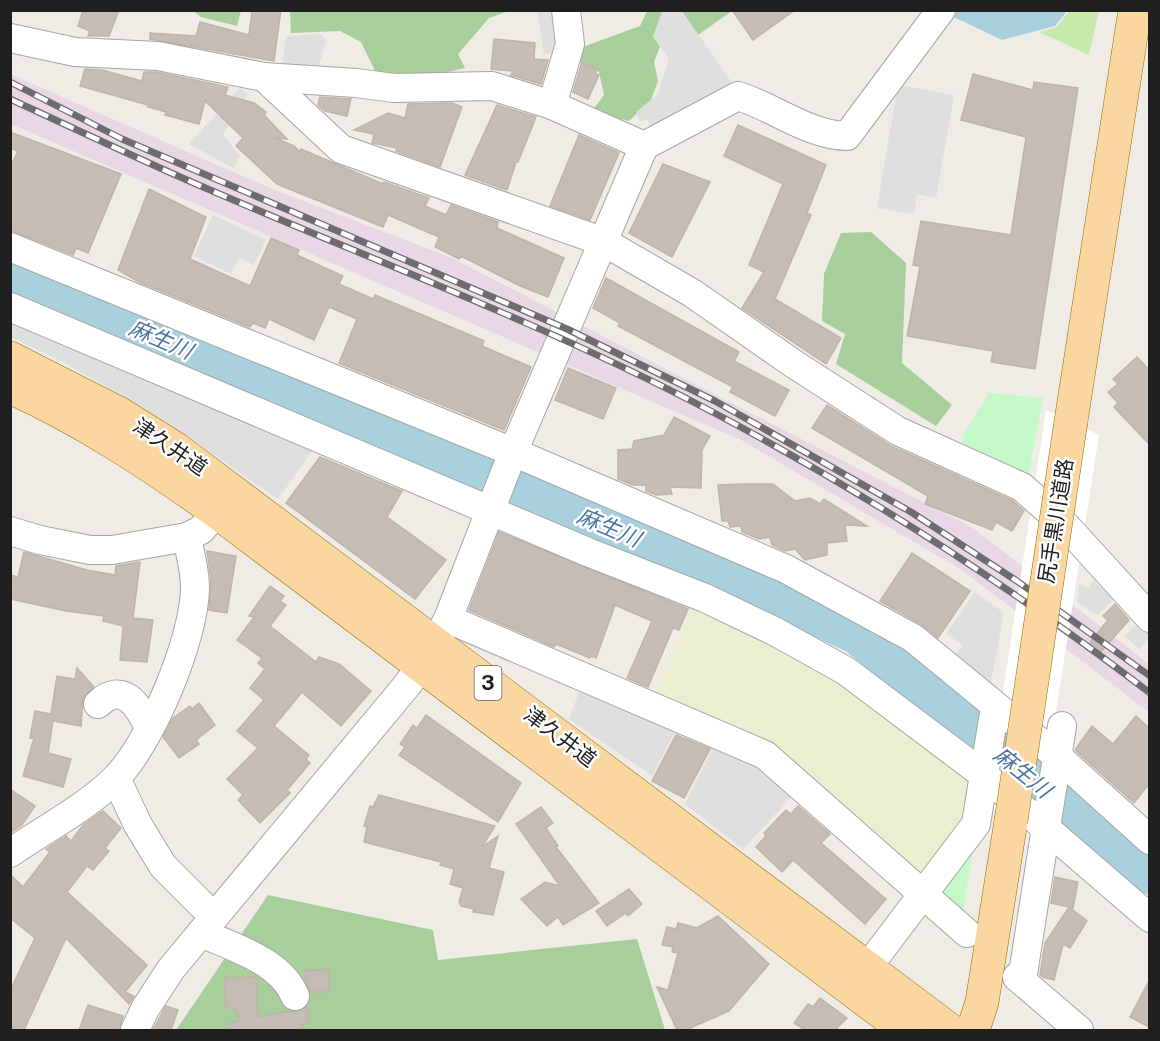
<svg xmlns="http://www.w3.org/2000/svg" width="1160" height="1041" font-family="'Public Sans','Noto Sans JP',sans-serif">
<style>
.industrial{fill:#e8d7e5}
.farmland{fill:#ebeed1}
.grass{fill:#c8e9ac}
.forest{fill:#a8ce9b}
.park{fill:#c3f8c9}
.parking{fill:#dfdfdf}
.water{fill:#a7cfdc}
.pier{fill:#fff}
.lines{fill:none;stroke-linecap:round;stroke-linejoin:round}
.river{stroke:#a7cfdc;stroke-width:38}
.building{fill:#c4bcb5;stroke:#c1b4a8;stroke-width:1.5}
.minor-casing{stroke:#a6a6a6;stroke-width:30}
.major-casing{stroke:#976a03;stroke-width:34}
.minor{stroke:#fff;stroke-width:28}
.major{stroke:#fad6a0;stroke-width:33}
.rail-casing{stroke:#6d6d6d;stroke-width:7}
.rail{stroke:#fff;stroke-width:4.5;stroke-dasharray:14;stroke-linecap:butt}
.major-bridge-casing{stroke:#976a03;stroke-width:34;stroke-linecap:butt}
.major-bridge{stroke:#fad6a0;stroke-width:33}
.labels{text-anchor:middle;stroke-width:5;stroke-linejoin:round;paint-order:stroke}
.shield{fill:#fff;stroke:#626262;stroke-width:1.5}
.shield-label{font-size:20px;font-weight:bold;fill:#1f1f1f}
.street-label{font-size:21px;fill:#1f1f1f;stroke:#fff}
.water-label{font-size:22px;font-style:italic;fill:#4a75a5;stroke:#fff}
</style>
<rect width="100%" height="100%" fill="#efece5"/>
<polygon class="industrial" points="10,74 272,189 452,258 973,528 1149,664 1149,712 960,569 741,440 11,124"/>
<polygon class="farmland" points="696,604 809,652 976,775 969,820 919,877 653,697"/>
<polygon class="grass" points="1070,10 1099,11 1089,55 1039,32 1057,27"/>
<g class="forest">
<polygon points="193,11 241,11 237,26 201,17"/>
<polygon points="290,11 509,11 489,18 458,54 465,68 431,76 377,75 361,42 340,31 291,33"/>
<polygon points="647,11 732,11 688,42 663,38 654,62 658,81 651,100 629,121 591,112 604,95 599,72 577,61 580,48 640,26"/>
<polygon points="871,232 906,263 902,363 952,405 936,426 836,364 845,334 822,321 824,274 841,233"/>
<polygon points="268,895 433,930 438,960 637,939 665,1030 176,1030"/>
</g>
<g class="park">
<polygon points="989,393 1043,398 1027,481 962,442 964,434"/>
<polygon points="975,839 962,917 942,893"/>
</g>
<g class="parking">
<polygon points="537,11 558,11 564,53 544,54"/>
<polygon points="662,11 682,11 734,86 654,135 647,119 640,122 636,112 658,94 669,59 653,37"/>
<polygon points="322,34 326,41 318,69 282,66 286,36"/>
<polygon points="898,85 954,95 936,198 917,194 914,214 877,208"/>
<polygon points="240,88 248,95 223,135 240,156 233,168 189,144"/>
<polygon points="213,215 266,240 254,265 239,258 231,274 194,256"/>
<polygon points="10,312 318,443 278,499 175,428 126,398 63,362 11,337"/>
<polygon points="1093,581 1114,599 1097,615 1077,602 1079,584 1088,588"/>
<polygon points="975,592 1004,613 989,693 951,660 963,645 946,634"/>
<polygon points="1138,624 1149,634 1149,639 1139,649 1124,636"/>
<polygon points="579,692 637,716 640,711 677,728 652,776 569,719"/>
<polygon points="715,744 763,764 793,795 743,849 685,804"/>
</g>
<polygon class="water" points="956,11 956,10 1067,11 1055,26 1002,40 954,17"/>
<polygon class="pier" points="1046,410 1099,435 1036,840 986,803"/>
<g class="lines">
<polyline class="river" points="10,275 756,589 856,635 1118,846 1150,875"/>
</g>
<g class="building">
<polygon points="83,10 119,10 109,36 88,36 90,31 78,26"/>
<polygon points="252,10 281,10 274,61 150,39 150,33 196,36 200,22 249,35"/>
<polygon points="732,10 795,10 753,40"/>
<polygon points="494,39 535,43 534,59 548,60 541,84 511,75 513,71 491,69"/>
<polygon points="582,62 597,69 595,73 599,75 588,99 573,92"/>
<polygon points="85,69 102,70 142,81 144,72 156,72 228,87 225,95 254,103 266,112 264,115 287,139 275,138 294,146 300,152 301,149 383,184 384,182 429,198 425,206 446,215 451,205 498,222 497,228 564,258 548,297 518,285 461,256 459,259 435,247 439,237 388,215 383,227 277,184 236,146 243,138 205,101 199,124 165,115 166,112 148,107 148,105 80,86"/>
<polygon points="973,74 1033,90 1034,82 1078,88 1035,369 991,362 993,351 907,336 920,266 913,265 921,221 1011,235 1026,137 961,120"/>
<polygon points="320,97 351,99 347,116 325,111 318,105"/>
<polygon points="452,103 462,107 440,167 396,151 397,148 372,143 374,134 354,130 388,113 405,118 408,104"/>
<polygon points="497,105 536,117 518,162 516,162 507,190 465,175"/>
<polygon points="738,125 826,165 807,213 811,215 775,299 841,338 826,364 742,308 764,272 749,265 783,184 724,156"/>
<polygon points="10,132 121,174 88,253 76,248 73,255 10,230 10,168 18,151 10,148"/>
<polygon points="579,135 619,153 590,220 550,206"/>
<polygon points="663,164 710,182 672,257 629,233"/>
<polygon points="149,189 206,217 190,259 250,286 271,238 299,250 297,255 343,276 339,284 373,299 375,295 484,341 482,346 531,367 504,430 339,363 357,319 329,307 314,340 269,319 265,328 253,323 250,327 139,282 118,270"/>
<polygon points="606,278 739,352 734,361 789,390 775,416 730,392 733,387 618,326 620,323 593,308"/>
<polygon points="1137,357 1149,370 1149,444 1114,407 1118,403 1108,392 1118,384 1113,379"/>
<polygon points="568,368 616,388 603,419 555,400"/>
<polygon points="827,405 891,446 1013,501 1024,511 1012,531 996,522 992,530 925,504 928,496 812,428"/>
<polygon points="674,417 710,436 702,450 701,488 670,487 672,494 656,495 646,491 646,485 633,485 618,479 618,450 632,449 634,441 664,435"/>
<polygon points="320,457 402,491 387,517 446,560 415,599 286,503"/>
<polygon points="743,484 773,484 795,501 810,498 820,504 824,499 867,526 845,525 847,541 827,543 827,555 805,560 795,549 785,551 772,545 770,537 759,539 742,532 741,526 730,527 728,521 722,521 718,485"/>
<polygon points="499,532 688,609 679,630 673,628 648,687 627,678 652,621 615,605 596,658 591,656 590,658 556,644 554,647 469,610"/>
<polygon points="207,551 236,556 227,613 209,610 211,580"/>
<polygon points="24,552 87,570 115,575 116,566 140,562 133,618 153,620 147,662 120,660 123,626 103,621 104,616 66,611 10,599 10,575 18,577"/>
<polygon points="912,553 970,591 938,638 921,624 880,601"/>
<polygon points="270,586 284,596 280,601 286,605 270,626 316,662 319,657 339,664 371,691 341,726 302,692 274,726 309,755 306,759 310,763 287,790 290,793 260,823 238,800 243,795 227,779 258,748 237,731 264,700 250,688 265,669 258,663 262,658 237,640 254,617 249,616"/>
<polygon points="1115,604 1129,620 1099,654 1088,645 1108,620 1103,616"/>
<polygon points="77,668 94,687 83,698 81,726 53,721 48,753 71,759 63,787 23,776 34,738 30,738 35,711 51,714 57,676 75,679"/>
<polygon points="199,703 215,725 196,740 199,744 179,758 163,737 173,718 190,706 192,709"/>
<polygon points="426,715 521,783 498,822 399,755 405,747 400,744 413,725 417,728"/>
<polygon points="1136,716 1149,728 1149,784 1134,803 1075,750 1092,726 1113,744"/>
<polygon points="676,735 710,749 684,798 652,781"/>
<polygon points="10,789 35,806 22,825 10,833"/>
<polygon points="379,795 495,826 482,847 498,836 489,868 504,872 493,915 473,912 474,909 461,906 459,902 463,888 450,884 454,869 440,865 441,862 364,842 367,827 364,826 370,806 373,807"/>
<polygon points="798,806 830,834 821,843 886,899 865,924 793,860 782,872 756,847 766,836 764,833 786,810 791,814"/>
<polygon points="541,807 553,823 546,828 558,846 556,847 599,903 563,925 558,917 547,926 521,899 545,882 560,886 516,824"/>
<polygon points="103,811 121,828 105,848 109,851 93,870 87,866 67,892 147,965 125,992 134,996 129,1004 66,938 24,1030 10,1030 10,991 35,938 10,918 10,874 23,887 50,852 46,849 66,836 71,841 83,825"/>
<polygon points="1055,877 1078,882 1073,908 1051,903"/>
<polygon points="629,889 642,904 628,916 626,913 607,926 596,911"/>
<polygon points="1069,907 1087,921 1070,948 1063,944 1054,980 1043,977 1040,975 1045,943"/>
<polygon points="718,916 769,964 729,1011 686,1030 677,1030 657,987 668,990 678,953 672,952 673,947 662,945 667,927 676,929 678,923 697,928"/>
<polygon points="329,969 328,992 310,992 303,971"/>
<polygon points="256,977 258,1017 288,1011 295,1012 307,1007 309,1023 301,1025 302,1030 230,1030 229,1023 241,1021 235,1008 226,1008 224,978"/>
<polygon points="1149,981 1149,1027 1130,1017"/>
<polygon points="820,998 847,1018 835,1030 805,1030 794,1023 808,1004 813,1007"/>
<polygon points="88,1005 123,1016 119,1030 79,1030"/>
<polygon points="166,1006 178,1010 171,1030 153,1030"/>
</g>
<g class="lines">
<g class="minor-casing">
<g id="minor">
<polyline points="10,38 75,52 158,56 264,77 356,83 394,88 492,86 552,105 644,146"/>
<polyline points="264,77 341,149 604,242 692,293 794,364 898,431 1022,487 1067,527 1150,618"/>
<polyline points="552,105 570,44 566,10"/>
<polyline points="10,247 513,452 786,569 913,638 1057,756 1150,840"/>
<polyline points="10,307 590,553 705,598 776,632 846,671 984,775 1150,918"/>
<polyline points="10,531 40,540 90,550 112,550 187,537"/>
<polyline points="448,619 765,755 967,933"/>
<path d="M98 704C123 680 139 706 149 728"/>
<polyline points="116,778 138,825 163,866 214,917"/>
<path d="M10 853C43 830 87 807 115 779 151 743 195 638 195 587 195 571 190 553 187 537L201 530 217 512"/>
<path d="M201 933C233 947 281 961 295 996"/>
<polyline points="867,968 976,824 995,707"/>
<polyline points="1017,977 1079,1030"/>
<polyline points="1022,980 1062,726"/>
<path d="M135 1030 145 1009 171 969 408 684 435 643 448 619 513 452 644 146 738 96C774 107 808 135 847 136L941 10"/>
</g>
</g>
<g class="major-casing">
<g id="major">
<polyline points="10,358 120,414 176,449 950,1030"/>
<path d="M10 387C85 421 151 465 217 512L905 1030"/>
<polyline points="1071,421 1135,10"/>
<polyline points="973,1030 982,1002 1011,821"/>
</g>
</g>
<use href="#minor" class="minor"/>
<use href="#major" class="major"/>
<g class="rail-casing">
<g id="rail">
<polyline points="10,82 122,139 567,329 715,401 911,512 1017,581 1150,676"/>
<path d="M10 99C69 126 128 154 187 180 359 255 536 320 703 407 860 489 1009 585 1150 693"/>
</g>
</g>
<use href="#rail" class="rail"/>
<g class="major-bridge-casing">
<polyline id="major-bridge" points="1011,821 1071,421"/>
</g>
<use href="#major-bridge" class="major-bridge"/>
</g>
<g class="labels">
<rect class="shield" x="474.5" y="666" width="27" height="34" rx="4.5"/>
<g class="shield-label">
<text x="488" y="690">3</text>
</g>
<g class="street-label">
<text transform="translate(170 447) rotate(34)" y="7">津久井道</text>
<text transform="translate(1056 521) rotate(-81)" y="7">尻手黒川道路</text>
<text transform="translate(560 737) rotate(37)" y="7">津久井道</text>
</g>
<g class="water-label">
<text transform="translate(161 339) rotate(23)" y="8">麻生川</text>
<text transform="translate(609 527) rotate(23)" y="8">麻生川</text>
<text transform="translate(1023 772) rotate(39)" y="8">麻生川</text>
</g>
</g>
<rect width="1160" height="1041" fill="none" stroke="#1f1f1f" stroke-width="24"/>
</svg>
